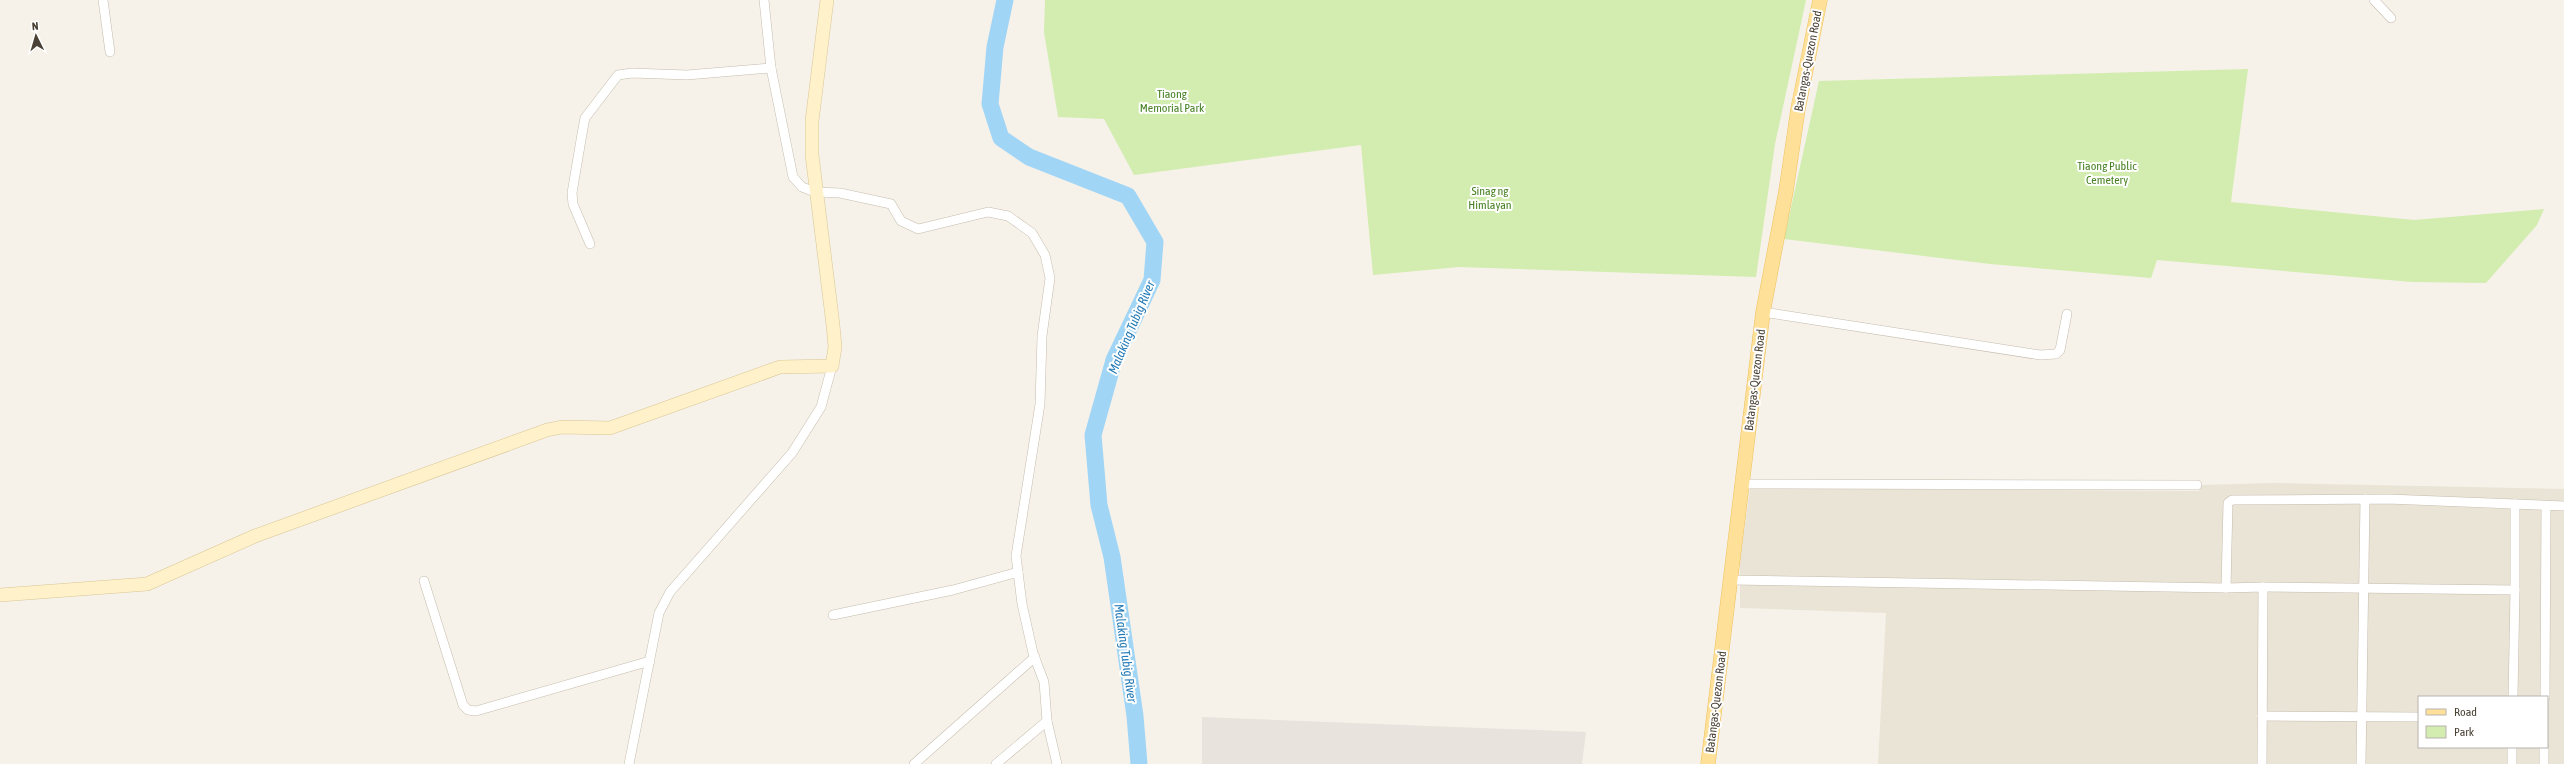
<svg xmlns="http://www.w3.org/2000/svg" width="2564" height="764" font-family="'Asap Condensed',sans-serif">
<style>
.residential{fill:#eae4d6;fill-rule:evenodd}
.industrial{fill:#e8e3dd}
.green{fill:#d2edaf}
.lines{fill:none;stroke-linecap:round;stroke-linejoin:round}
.river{stroke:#a1d5f6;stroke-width:17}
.street-casing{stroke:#c5bcad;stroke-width:10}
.secondary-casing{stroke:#d9c695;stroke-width:14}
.primary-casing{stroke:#eec15f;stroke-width:15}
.street{stroke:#fff;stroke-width:9}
.secondary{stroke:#fff1c9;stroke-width:13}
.primary{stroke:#ffe098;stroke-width:14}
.labels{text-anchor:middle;stroke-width:4;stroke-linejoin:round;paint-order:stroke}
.street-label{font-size:12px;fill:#4a4236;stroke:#fff}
.park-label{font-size:12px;fill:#488224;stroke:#fff}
.water-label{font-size:13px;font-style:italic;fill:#257bb7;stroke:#fff}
</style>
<rect width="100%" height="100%" fill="#f6f2e9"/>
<path class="residential" d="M2273 483 2564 489V764H1878L1886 613 1740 608V561L1750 488 2199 491 2201 485ZM2419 697H2547V747H2419Z"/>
<polygon class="industrial" points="1202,717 1586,732 1582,764 1202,764"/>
<g class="green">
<polygon points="1045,0 1806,0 1775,144 1756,277 1459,267 1373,275 1361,145 1134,175 1104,119 1058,117 1044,32"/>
<polygon points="2248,69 2231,202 2414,220 2544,209 2537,225 2486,283 2412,282 2157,260 2151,278 1990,264 1784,239 1819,81"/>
</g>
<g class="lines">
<polyline class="river" points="1005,0 995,47 990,104 1001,138 1029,157 1128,196 1155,242 1152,280 1114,360 1093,435 1099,505 1112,557 1135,716 1139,764"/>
<g class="street-casing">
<g id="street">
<polyline points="103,0 110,52"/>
<polyline points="764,0 771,68 793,177 802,187 815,192 840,193 891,204 901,221 918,229 988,212 1008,216 1032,233 1045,255 1050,278 1042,336 1040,404 1016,556 1022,604 1033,653 1044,682 1047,721 1057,764"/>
<polyline points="2374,0 2391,18"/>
<polyline points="590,244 573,204 572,193 582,134 585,118 618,75 632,73 687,75 771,68"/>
<polyline points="1763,312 2040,355 2056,354 2060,350 2067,314"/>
<polyline points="1743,484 2197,485"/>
<polyline points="1731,580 2226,588 2228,503 2232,500 2388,499 2564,506"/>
<polyline points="424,581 463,705 468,710 476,711 650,661"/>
<polyline points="2263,587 2515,590 2513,697"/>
<polyline points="2226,588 2263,587 2262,764"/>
<polyline points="2515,590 2515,504"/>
<polyline points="833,615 953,590 1018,572"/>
<polyline points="2545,697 2546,506"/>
<polyline points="2262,716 2419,717"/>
<polyline points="629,764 659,613 670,592 792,453 821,407 832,366"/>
<polyline points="914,764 1035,657"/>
<polyline points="996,764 1047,721"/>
<polyline points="2361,764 2365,499"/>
<polyline points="2512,764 2512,747"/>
<polyline points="2544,764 2544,747"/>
</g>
</g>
<g class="secondary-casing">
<polyline id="secondary" points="0,595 147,584 255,536 547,430 562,427 610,428 780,367 832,366 835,347 833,325 812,155 812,121 827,0"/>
</g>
<g class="primary-casing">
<polyline id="primary" points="1708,764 1763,312 1786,191 1798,109 1820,0"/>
</g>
<use href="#street" class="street"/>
<use href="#secondary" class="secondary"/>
<use href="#primary" class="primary"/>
</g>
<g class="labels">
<g class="street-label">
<text transform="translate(1808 61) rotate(-79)" y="4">Batangas-Quezon Road</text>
<text transform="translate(1755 380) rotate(-83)" y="4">Batangas-Quezon Road</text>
<text transform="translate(1716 702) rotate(-83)" y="4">Batangas-Quezon Road</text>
</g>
<g class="park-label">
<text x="1172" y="98">Tiaong<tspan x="1172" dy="14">Memorial Park</tspan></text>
<text x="2107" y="170">Tiaong Public<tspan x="2107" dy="14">Cemetery</tspan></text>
<text x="1490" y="195">Sinag ng<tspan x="1490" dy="14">Himlayan</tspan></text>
</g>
<g class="water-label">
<text transform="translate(1131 327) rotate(-67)" y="5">Malaking Tubig River</text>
<text transform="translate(1126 653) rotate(82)" y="5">Malaking Tubig River</text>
</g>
</g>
<rect x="2418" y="696" width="130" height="52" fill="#ffffff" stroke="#b7b3af"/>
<rect x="2426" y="709" width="20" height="6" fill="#ffe098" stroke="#b7b3af"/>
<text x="2454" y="716" font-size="12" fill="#4a4236">Road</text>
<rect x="2426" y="726" width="20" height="12" fill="#d2edaf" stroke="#b7b3af"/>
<text x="2454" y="736" font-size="12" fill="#4a4236">Park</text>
<g transform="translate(36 36) rotate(355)" stroke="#ffffff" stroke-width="3" paint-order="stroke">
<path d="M0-3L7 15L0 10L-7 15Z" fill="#4a4236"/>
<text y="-6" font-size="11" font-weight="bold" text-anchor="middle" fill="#4a4236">N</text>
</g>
</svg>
